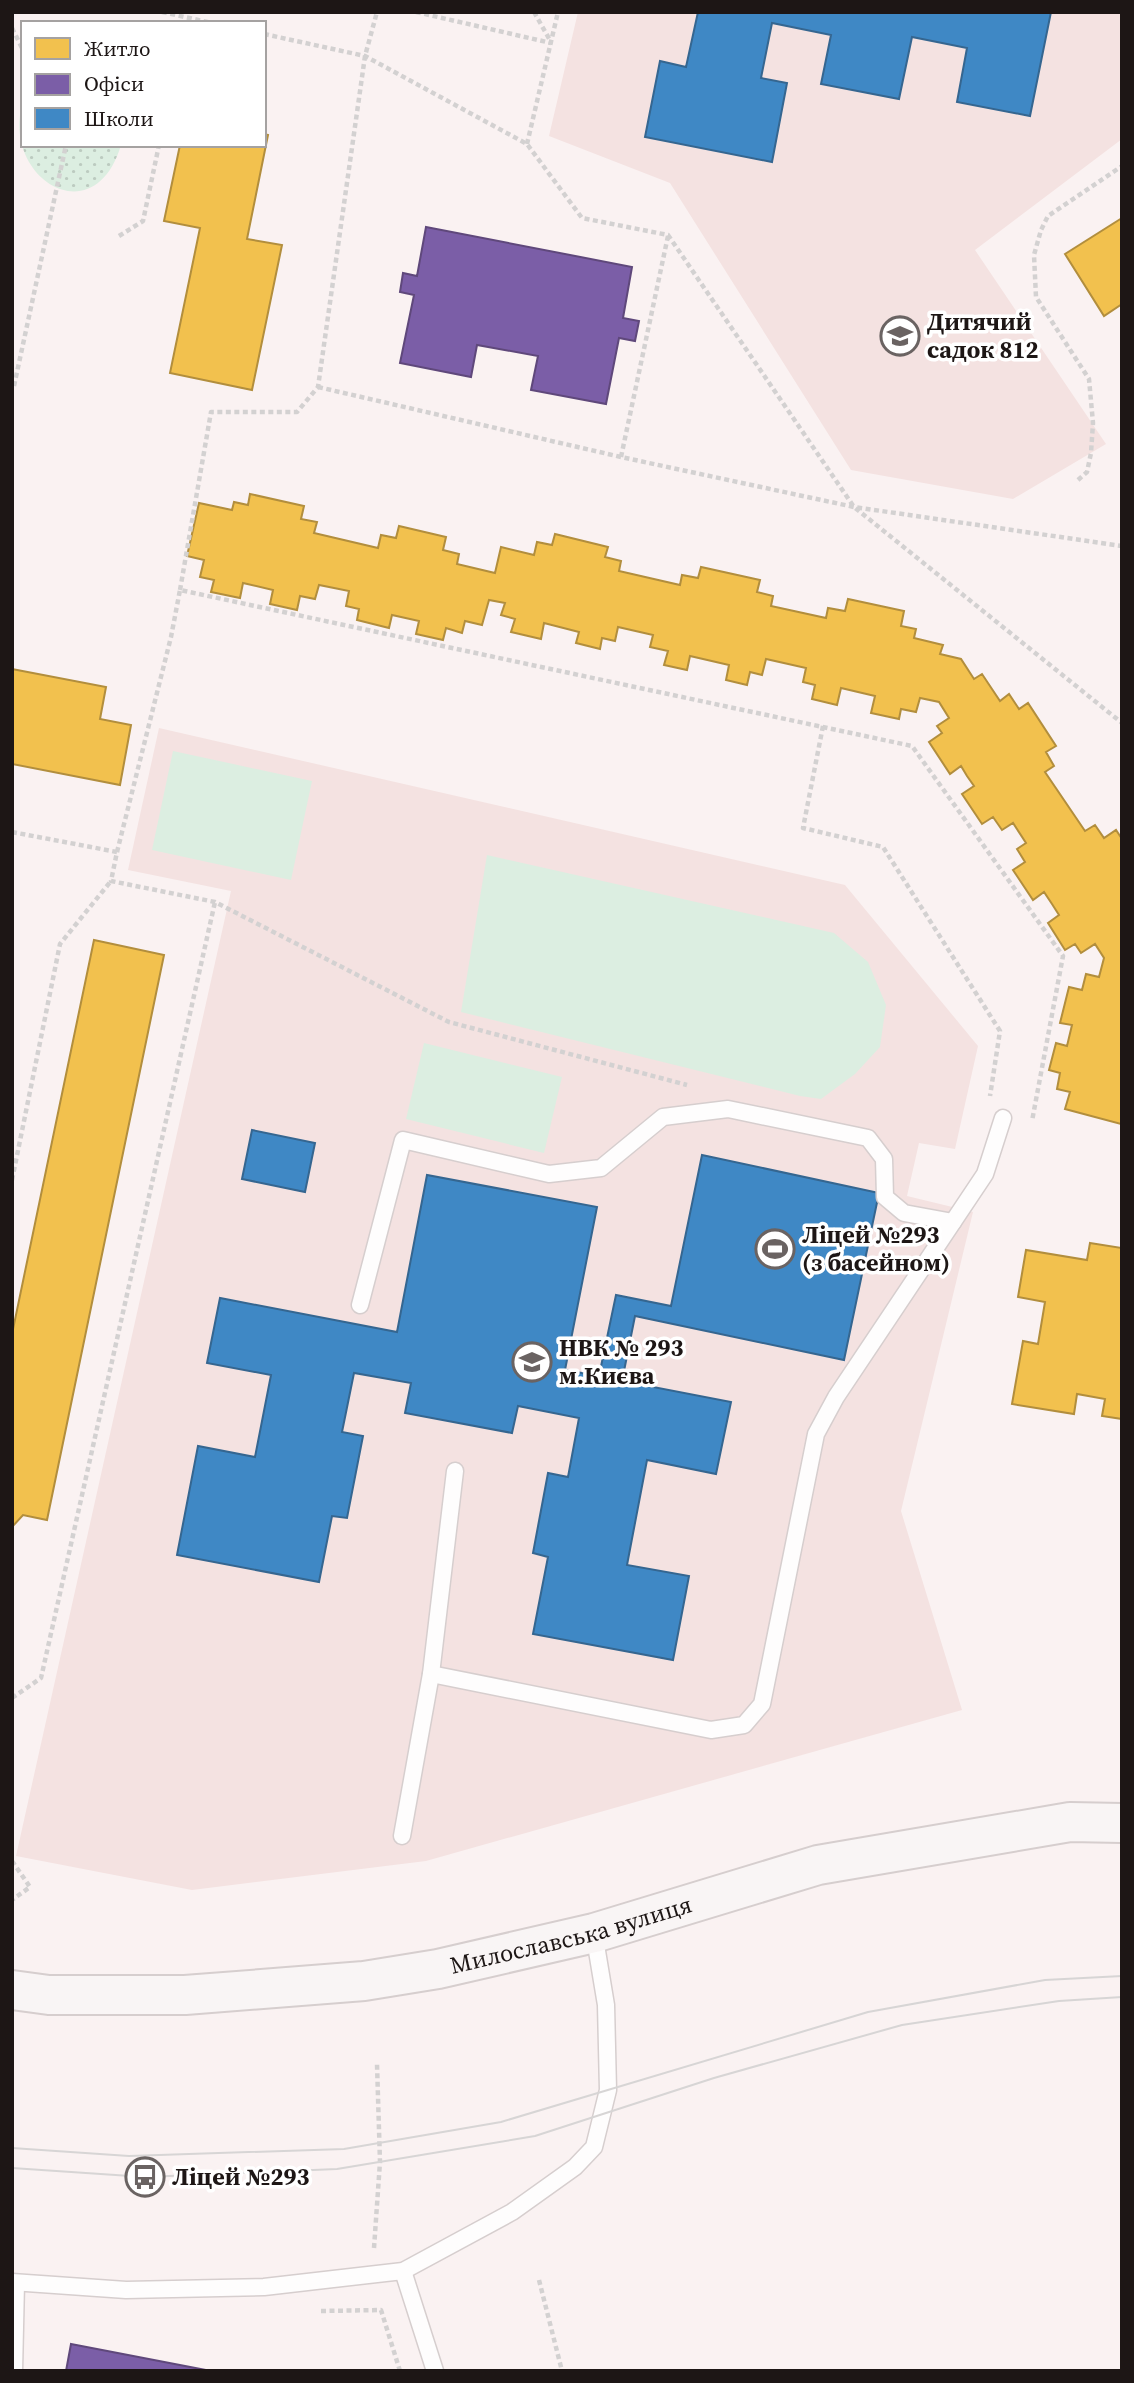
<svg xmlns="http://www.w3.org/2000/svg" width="1134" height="2383" font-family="'Source Serif 4',serif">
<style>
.built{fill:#f4e2e1}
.park{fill:url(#park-dots)}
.pitch{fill:#dceee1}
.homes{fill:#f2c14e;stroke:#b28e3d;stroke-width:2}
.offices{fill:#7b5ea7;stroke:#5f487b;stroke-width:2}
.schools{fill:#3f88c5;stroke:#356690;stroke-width:2}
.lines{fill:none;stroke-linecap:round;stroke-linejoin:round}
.lane-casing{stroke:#d6cece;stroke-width:19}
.secondary-casing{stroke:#d6cece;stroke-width:42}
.path{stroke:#d3d1d1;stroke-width:4.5;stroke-dasharray:5 3.5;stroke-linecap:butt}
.lane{stroke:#fefdfd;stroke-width:16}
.secondary{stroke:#f9f5f5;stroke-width:38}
.tram{stroke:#d7d5d5;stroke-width:2}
.labels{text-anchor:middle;stroke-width:7;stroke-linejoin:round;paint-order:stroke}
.poi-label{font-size:24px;font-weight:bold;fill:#1d1615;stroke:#fff;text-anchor:start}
.street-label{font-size:24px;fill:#1d1615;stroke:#fff}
</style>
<defs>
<pattern id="park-dots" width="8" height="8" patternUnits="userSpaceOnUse" patternTransform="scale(1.75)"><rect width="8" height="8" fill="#dceee1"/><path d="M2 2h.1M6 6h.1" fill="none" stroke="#bccbc0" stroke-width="1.8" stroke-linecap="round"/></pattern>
</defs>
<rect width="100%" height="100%" fill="#faf2f2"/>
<g class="built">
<polygon points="578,12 1122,12 1122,139 975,250 1106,444 1013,499 851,470 670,183 549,136"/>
<polygon points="159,728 845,885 978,1046 955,1149 919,1143 907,1196 973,1212 901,1511 962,1710 426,1861 192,1890 16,1856 231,891 128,870"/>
</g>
<path class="park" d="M23 101V145H121C94 236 0 178 23 101Z"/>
<g class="pitch">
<polygon points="173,751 312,781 291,880 152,850"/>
<polygon points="487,855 834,933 868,962 886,1005 880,1047 855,1074 821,1099 800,1096 461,1012"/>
<polygon points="424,1043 562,1077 544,1153 406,1119"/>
</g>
<g class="homes">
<polygon points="264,134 268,135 247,239 282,245 252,390 170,373 200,228 164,221 180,145 264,145"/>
<polygon points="1122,218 1122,304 1104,316 1065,254"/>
<polygon points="250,494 304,506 301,519 317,522 314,533 378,548 381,535 396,538 399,526 446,537 443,550 459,554 457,564 495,573 501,547 534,555 537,542 552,545 555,534 608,547 605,557 621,561 619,571 680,585 682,575 698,578 701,567 760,580 757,592 773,596 771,606 826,618 828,608 845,611 848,599 904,611 901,626 916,629 914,638 943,645 940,654 961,659 974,679 982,674 1000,701 1009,694 1019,709 1028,703 1056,746 1046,752 1054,766 1045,772 1085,831 1095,825 1104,838 1116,830 1122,839 1121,1124 1065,1109 1070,1092 1057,1089 1060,1073 1049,1070 1056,1043 1067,1046 1072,1025 1060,1023 1069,987 1082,990 1086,974 1099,977 1104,958 1095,944 1081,953 1075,944 1065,950 1048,923 1059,915 1052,904 1044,892 1033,900 1013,870 1025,862 1017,849 1026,843 1013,823 1002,830 993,817 982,824 962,794 974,786 967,776 961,766 950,774 929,742 942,733 937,726 949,718 939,702 920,698 916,712 901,709 899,719 871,713 875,696 841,688 837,705 812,699 815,685 803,682 806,668 766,659 762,675 750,672 747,685 726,680 729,665 690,656 687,670 664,665 668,651 650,647 653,635 618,627 615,641 602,638 600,649 576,643 579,632 544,623 541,639 511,632 515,619 501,615 505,603 489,600 482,625 465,621 462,633 446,628 443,640 416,634 419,621 392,615 389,628 357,620 359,609 346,606 349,591 319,585 315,599 300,596 297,610 270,604 273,590 243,583 240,598 211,592 214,580 200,577 204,560 187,556 199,503 232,510 234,502 248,505"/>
<polygon points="12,669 106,687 100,719 131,725 120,785 12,764"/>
<polygon points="94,940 164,955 47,1520 23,1515 12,1527 12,1334"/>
<polygon points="1090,1243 1122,1248 1122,1419 1102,1416 1105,1399 1077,1394 1074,1414 1012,1404 1023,1341 1038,1344 1045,1302 1018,1297 1026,1250 1087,1260"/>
</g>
<g class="offices">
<polygon points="426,227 632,267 623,318 639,321 635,341 619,338 606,404 531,390 538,356 477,345 471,377 400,363 414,295 400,292 403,273 417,276"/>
<polygon points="71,2344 211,2371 66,2371"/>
</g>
<g class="schools">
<polygon points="698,12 1051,12 1030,116 957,102 967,48 912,37 899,99 821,84 831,35 772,23 761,78 787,83 772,162 645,137 660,61 686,67"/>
<polygon points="252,1130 315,1143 305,1192 242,1179"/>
<polygon points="702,1155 879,1193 844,1360 635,1316 622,1381 731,1402 716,1474 647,1460 627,1565 689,1576 673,1660 533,1634 548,1557 533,1553 548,1473 568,1477 579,1418 518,1406 512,1433 405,1413 411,1383 354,1373 342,1432 363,1436 347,1518 332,1516 319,1582 177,1555 198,1446 255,1457 271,1375 207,1363 220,1298 397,1332 427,1175 597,1207 565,1370 599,1376 616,1295 671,1306"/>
</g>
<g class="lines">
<g class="lane-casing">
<g id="lane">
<polyline points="360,1305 403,1140 549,1174 601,1168 663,1117 728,1109 868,1138 884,1159 885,1197 904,1213 953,1222"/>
<polyline points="431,1674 711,1730 744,1725 762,1704 816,1434 836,1397 985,1174 1003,1118"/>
<polyline points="402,1836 431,1674 455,1471"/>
<polyline points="403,2271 435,2371"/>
<polyline points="12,2282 126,2290 264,2287 403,2271 512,2212 575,2167 594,2147 608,2090 606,2005 594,1933"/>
<polyline points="14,2371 16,2283"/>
</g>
</g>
<g class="secondary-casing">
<g id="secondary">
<path id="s1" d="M12 1990 49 1995H185L364 1981 438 1969 594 1933 818 1865 1070 1822 1122 1823"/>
</g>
</g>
<g class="path">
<polyline points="162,12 212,23"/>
<polyline points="416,12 551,43"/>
<polyline points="534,12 551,42"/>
<polyline points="12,28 23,50"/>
<polyline points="264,34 365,56 527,144 582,218 668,235 854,507 1122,723"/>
<polyline points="527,144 558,12"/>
<polyline points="119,236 143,221 159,145"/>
<polyline points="14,386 66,145"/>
<polyline points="318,387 621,457 854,507 1122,546"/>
<polyline points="621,457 668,236"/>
<polyline points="1078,480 1087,472 1091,453 1093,423 1089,379 1036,297 1034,255 1041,230 1048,216 1122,166"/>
<polyline points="180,590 211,412 297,412 318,387 365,56 377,12"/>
<polyline points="823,726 803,828 883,847 1000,1031 990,1096"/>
<polyline points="12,832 117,852 111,881 215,902 449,1022 687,1085"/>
<polyline points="117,852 171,637 180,590 912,746 1063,956 1032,1121"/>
<polyline points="12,1180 60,944 111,881"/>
<polyline points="12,1698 41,1678 215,902"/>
<polyline points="12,1861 30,1887 12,1900"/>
<polyline points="374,2248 380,2162 377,2064"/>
<polyline points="539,2280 562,2371"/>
<polyline points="321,2311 381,2310 400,2371"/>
</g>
<use href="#lane" class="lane"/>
<use href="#secondary" class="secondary"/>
<g class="tram">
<polyline points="12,2148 129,2156 344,2149 501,2122 868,2012 1045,1980 1122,1976"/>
<polyline points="12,2168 145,2177 337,2169 535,2136 714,2078 902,2025 1059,2001 1122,1997"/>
</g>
</g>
<defs>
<g id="school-ring" transform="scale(2.0125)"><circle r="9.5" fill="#fff" stroke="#6a6362" stroke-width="1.5"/><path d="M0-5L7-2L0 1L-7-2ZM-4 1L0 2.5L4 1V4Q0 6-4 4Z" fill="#6a6362"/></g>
<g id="stadium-ring" transform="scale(2.0125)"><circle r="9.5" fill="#fff" stroke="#6a6362" stroke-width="1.5"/><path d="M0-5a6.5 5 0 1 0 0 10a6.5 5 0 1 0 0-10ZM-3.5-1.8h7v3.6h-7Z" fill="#6a6362"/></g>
<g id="bus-ring" transform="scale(2.0125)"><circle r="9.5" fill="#fff" stroke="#6a6362" stroke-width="1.5"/><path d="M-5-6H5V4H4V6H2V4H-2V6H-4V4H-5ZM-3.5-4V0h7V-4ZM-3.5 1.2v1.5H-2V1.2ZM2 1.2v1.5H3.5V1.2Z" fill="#6a6362"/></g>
</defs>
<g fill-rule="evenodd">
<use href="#school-ring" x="900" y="336"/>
<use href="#stadium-ring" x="775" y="1249"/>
<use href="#school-ring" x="532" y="1362"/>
<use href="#bus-ring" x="145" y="2177"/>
</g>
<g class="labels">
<g class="poi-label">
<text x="927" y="330">Дитячий<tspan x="927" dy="28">садок 812</tspan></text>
<text x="802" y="1243">Ліцей №293<tspan x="802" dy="28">(з басейном)</tspan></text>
<text x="559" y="1356">НВК № 293<tspan x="559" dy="28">м.Києва</tspan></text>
<text x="172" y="2185">Ліцей №293</text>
</g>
<g class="street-label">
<text dy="8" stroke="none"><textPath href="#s1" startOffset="565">Милославська вулиця</textPath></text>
</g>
</g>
<rect width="1134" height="2383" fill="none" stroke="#1d1615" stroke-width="28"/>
<rect x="21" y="21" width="245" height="126" fill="#ffffff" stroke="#a5a2a1" stroke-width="2"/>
<rect x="35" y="38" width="35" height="21" fill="#f2c14e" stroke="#a5a2a1" stroke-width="2"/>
<text x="84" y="56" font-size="21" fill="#1d1615">Житло</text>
<rect x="35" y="74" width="35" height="21" fill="#7b5ea7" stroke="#a5a2a1" stroke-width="2"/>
<text x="84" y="91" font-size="21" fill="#1d1615">Офіси</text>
<rect x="35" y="108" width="35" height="21" fill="#3f88c5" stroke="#a5a2a1" stroke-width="2"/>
<text x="84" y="126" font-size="21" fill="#1d1615">Школи</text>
</svg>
